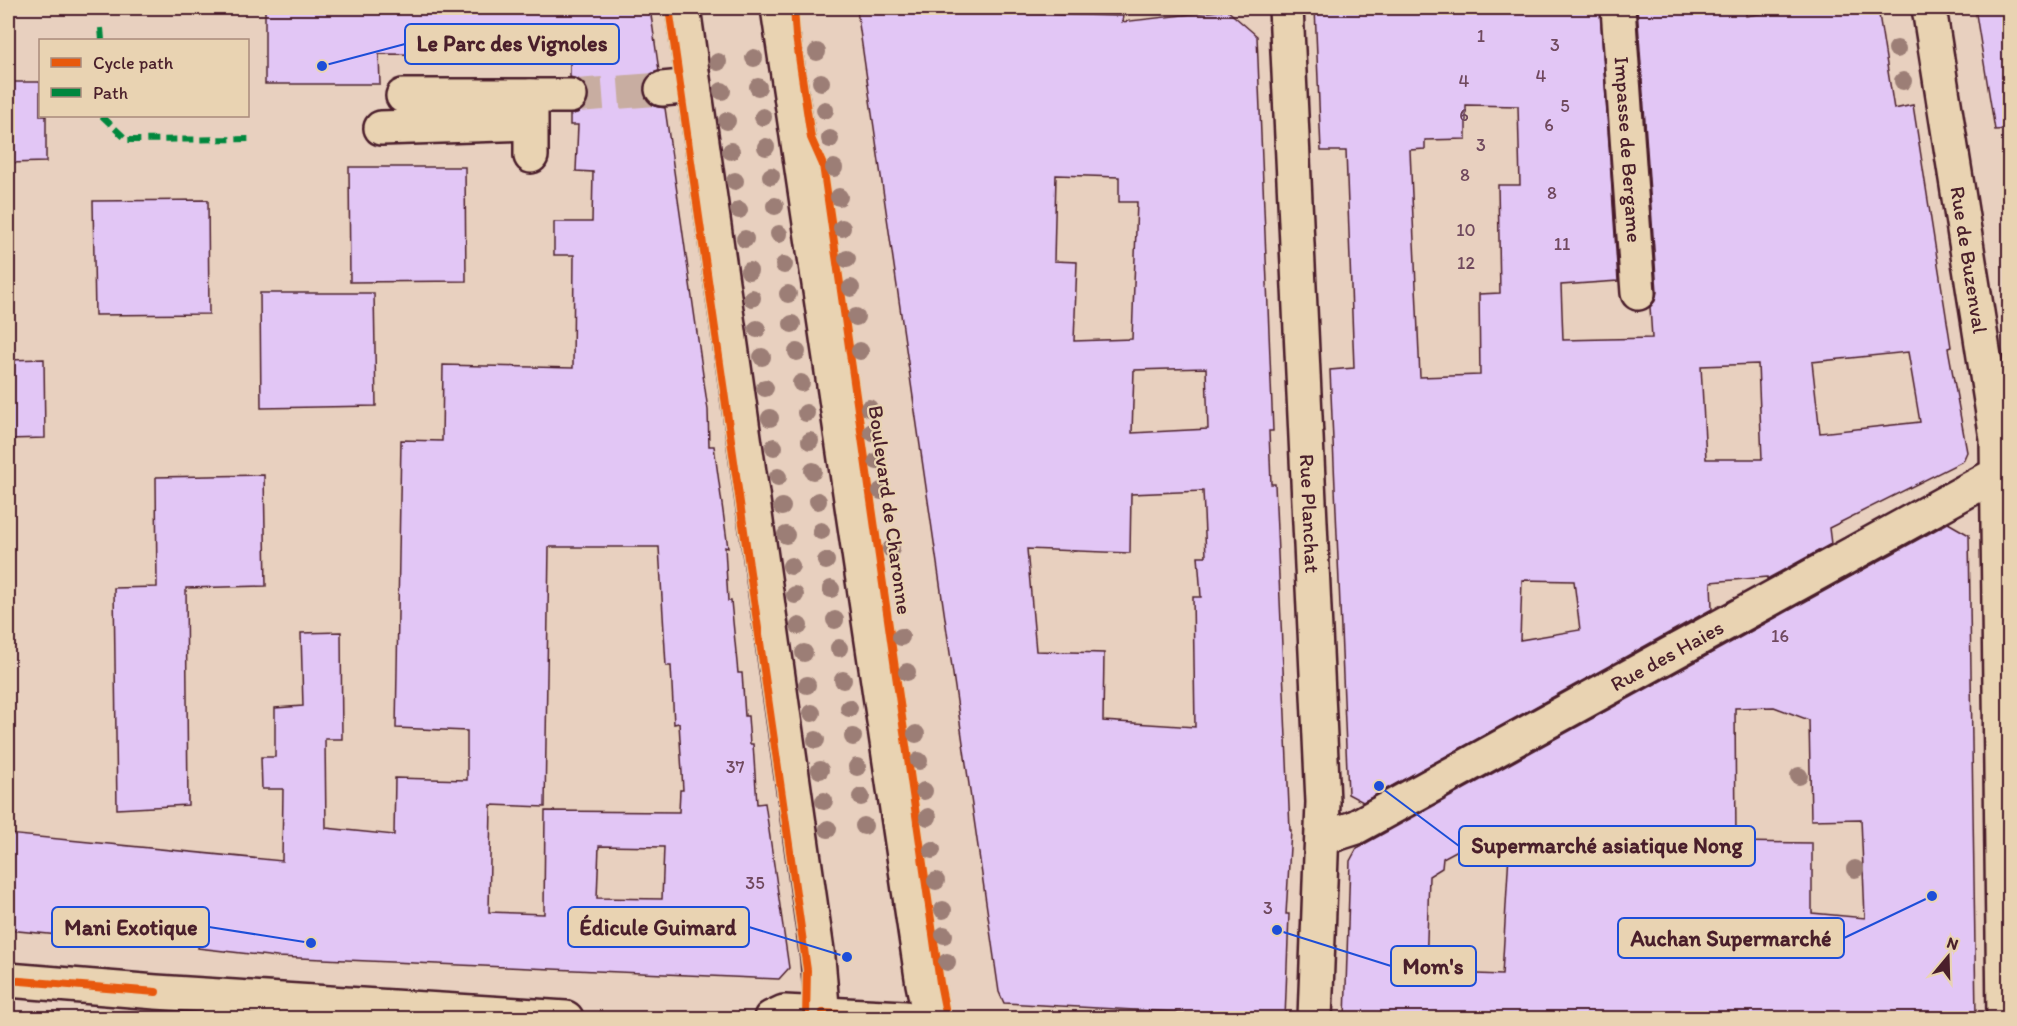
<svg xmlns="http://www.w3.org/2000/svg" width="2017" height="1026" font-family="Itim,sans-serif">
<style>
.building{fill:#e2c6f5;stroke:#4a1f2b;stroke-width:1.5;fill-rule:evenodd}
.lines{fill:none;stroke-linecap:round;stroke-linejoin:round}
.minor-tunnel{stroke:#c8ada1;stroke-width:33;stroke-dasharray:33 16;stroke-linecap:butt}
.minor-casing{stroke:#4a1f2b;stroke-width:38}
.major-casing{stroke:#4a1f2b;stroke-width:38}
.minor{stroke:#e9d3b2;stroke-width:33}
.major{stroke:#e9d3b2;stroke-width:33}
.quiet{stroke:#00873e;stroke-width:6;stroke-dasharray:12 6;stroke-linecap:butt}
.cycleway-casing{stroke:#e9d3b2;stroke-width:11}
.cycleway{stroke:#e8590c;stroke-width:8}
.tree{fill:#9c7e76}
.labels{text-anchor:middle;stroke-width:4.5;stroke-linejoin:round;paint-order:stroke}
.number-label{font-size:18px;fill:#70495e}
.street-label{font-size:21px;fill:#4a1f2b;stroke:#e9d3b2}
.leader{fill:none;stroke:#1d4ed8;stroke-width:2}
.callout-dot{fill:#1d4ed8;stroke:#e9d3b2;stroke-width:2}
.callout{fill:#e9d3b2;stroke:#1d4ed8;stroke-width:2}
.callout-label{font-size:22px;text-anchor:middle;font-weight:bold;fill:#4a1f2b}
</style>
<rect width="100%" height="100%" fill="#e8d0bf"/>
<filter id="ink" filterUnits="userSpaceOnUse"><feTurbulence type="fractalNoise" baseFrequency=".0167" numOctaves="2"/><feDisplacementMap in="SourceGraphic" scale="12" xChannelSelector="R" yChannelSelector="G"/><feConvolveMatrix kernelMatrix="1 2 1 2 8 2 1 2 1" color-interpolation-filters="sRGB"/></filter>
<g filter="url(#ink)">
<g class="building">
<path d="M265 8H650L659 71 651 74 645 81 643 91 647 100 654 106 665 108 708 410 709 446H714L728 548 725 547 728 601H731L738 673H742L745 716H748L750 744H753L757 804 765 803 789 968 779 979 277 957 198 948 199 935 132 929 130 942 8 930V834L282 861 283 789H262L261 757H275V708L303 706 301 633 341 632 342 739H325L326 828 394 835 395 778 467 780V731L396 728 401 440 442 441 443 365 573 368 574 255H554V222H592L593 172 576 171 578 125H570V115L579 112 586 106 589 95 586 87 580 80 570 77V46H514V55L379 54 380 84H265ZM549 547H659L666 666H671L674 724 679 723 683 790H680L679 812 545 811 544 914 489 912 491 805 545 807ZM599 846 664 847 662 899 597 898Z"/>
<path d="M1315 8H1600L1618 281 1561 285 1563 340 1652 338 1650 307 1655 301 1657 292 1637 8H1746V16L1801 8H1878L1894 109 1913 105 1951 347 1948 348 1967 452 1963 461 1829 528 1831 544 1767 579V577L1711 582 1712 609 1363 802 1348 794 1330 370 1354 368 1346 151H1321ZM1466 105 1518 106 1520 185H1498L1500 293 1479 294 1480 375 1420 377 1410 150 1425 149V140L1466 139ZM1908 352 1920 422 1820 433 1812 362ZM1758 364 1762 459H1706L1701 366ZM1522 580 1574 581 1580 630 1520 640Z"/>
<polygon points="1975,8 2010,8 2010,129 1995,130"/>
<path d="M857 10 1123 16 1122 22 1227 10 1257 36 1273 431H1269L1271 484H1275L1290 830H1291L1286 914H1289L1285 1018 1004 1003 999 992ZM1056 175 1119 177V202H1137L1132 339 1074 341 1077 262 1054 261ZM1206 368 1208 429 1132 433 1134 370ZM1203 491 1206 556H1198L1201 597H1193L1195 727 1103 721 1104 653 1036 651 1027 549 1130 553 1131 494Z"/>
<polygon points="8,82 40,82 40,116 46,116 46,162 8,163"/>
<polygon points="349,167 465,167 466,281 350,282"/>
<polygon points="208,200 209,314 95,315 93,201"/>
<polygon points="260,293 374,293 376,406 261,408"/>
<polygon points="44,359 45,438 8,439 8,360"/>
<polygon points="264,475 266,586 186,588 188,805 117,809 114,588 157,587 156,477"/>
<path d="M1948 523 1969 535 1976 1018H1345L1350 861 1357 848ZM1774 707 1809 720 1811 820 1861 819 1865 918 1812 913V843L1736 842 1735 708ZM1510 835 1502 975 1426 972 1429 876 1442 868 1443 858 1484 836 1490 847Z"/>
</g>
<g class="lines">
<polyline class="minor-tunnel" points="570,96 662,89"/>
<g class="minor-casing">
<g id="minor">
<path id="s1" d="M1286 8 1323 802 1315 1018"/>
<path id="s2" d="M1618 8 1638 293"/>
<path id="s3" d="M1929 8 1997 439 2004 1018"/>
<polyline points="662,89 694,86"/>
<polyline points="403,96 531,96"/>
<polyline points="381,128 530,123"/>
<polyline points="531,156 531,96 570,96"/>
<path id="s4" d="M1323 838 1354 828 2010 467"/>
<polyline points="8,980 156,992 566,1018"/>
<polyline points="771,1018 784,1012 905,1018"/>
</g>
</g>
<g class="major-casing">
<g id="major">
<polyline points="683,8 818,958 823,1018"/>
<polyline points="778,8 923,984 930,1018"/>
</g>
</g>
<use href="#minor" class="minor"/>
<use href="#major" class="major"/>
<g class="quiet">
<polyline points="101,28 102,40"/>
<polyline points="102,116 127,140 254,139"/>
</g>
<g class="cycleway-casing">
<g id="cycleway">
<polyline points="669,8 807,970 806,1018"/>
<polyline points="794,8 796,36 811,138 823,165 940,983 947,1018"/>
<polyline points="8,980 156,992"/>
<polyline points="823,1013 905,1018"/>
</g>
</g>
<use href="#cycleway" class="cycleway"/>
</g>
<g class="tree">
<circle cx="1897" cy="49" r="9"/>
<circle cx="817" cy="52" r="9"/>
<circle cx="754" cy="58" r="9"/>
<circle cx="718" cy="62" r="9"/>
<circle cx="1903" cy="81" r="9"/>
<circle cx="821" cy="82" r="9"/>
<circle cx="758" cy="87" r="9"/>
<circle cx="722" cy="91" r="9"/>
<circle cx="825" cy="110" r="9"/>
<circle cx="763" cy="117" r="9"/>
<circle cx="727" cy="121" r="9"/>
<circle cx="830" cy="139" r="9"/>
<circle cx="766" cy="147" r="9"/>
<circle cx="731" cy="151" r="9"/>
<circle cx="834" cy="168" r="9"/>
<circle cx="771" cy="176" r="9"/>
<circle cx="735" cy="181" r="9"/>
<circle cx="839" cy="197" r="9"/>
<circle cx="775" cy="206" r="9"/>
<circle cx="739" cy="210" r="9"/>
<circle cx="842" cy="228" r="9"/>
<circle cx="779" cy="234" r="9"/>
<circle cx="745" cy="239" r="9"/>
<circle cx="847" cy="259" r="9"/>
<circle cx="784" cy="265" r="9"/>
<circle cx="749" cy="271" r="9"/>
<circle cx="851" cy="288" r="9"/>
<circle cx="788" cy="294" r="9"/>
<circle cx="752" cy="298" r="9"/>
<circle cx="856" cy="317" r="9"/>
<circle cx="792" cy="324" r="9"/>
<circle cx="757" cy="329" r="9"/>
<circle cx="860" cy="351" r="9"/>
<circle cx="797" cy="352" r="9"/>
<circle cx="762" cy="357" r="9"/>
<circle cx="801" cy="383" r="9"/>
<circle cx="765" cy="388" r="9"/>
<circle cx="869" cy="408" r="9"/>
<circle cx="806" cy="413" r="9"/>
<circle cx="770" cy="418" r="9"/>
<circle cx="872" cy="432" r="9"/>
<circle cx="810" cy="441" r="9"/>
<circle cx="774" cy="447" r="9"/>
<circle cx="877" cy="461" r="9"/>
<circle cx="813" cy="471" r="9"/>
<circle cx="778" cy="477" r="9"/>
<circle cx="881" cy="491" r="9"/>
<circle cx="818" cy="501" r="9"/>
<circle cx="782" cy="507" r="9"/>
<circle cx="821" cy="531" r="9"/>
<circle cx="786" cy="535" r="9"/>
<circle cx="891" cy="549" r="9"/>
<circle cx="826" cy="561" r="9"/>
<circle cx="791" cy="566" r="9"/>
<circle cx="831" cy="589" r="9"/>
<circle cx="795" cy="595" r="9"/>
<circle cx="835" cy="620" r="9"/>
<circle cx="799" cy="626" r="9"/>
<circle cx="901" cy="637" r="9"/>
<circle cx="839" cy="648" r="9"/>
<circle cx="804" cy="653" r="9"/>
<circle cx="907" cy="672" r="9"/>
<circle cx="843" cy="680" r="9"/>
<circle cx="807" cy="685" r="9"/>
<circle cx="849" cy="708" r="9"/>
<circle cx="812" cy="713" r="9"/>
<circle cx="916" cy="734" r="9"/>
<circle cx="853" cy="737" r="9"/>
<circle cx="816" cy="740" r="9"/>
<circle cx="919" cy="761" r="9"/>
<circle cx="857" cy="767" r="9"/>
<circle cx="820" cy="770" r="9"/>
<circle cx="1799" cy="776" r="9"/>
<circle cx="924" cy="791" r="9"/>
<circle cx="861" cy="797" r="9"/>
<circle cx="824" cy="801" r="9"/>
<circle cx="928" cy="817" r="9"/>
<circle cx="864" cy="826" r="9"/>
<circle cx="828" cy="829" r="9"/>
<circle cx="932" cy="850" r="9"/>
<circle cx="1855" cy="869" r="9"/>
<circle cx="936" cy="881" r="9"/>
<circle cx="943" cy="910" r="9"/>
<circle cx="944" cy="935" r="9"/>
<circle cx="947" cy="962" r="9"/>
</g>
</g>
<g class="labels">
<g class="number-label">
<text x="1481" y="42">1</text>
<text x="1555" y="51">3</text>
<text x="1541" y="82">4</text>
<text x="1464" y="87">4</text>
<text x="1565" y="112">5</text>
<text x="1464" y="121">6</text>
<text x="1549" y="131">6</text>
<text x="1481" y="151">3</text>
<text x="1465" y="181">8</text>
<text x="1552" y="199">8</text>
<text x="1466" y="236">10</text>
<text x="1562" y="250">11</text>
<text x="1466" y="269">12</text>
<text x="1780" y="642">16</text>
<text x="735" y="773">37</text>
<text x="755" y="889">35</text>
<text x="1268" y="914">3</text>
</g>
<g class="street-label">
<text dy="7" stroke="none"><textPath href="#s2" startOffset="142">Impasse de Bergame</textPath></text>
<text dy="7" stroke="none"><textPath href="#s3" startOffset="255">Rue de Buzenval</textPath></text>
<text transform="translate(890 510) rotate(82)" y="7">Boulevard de Charonne</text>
<text dy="7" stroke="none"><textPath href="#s1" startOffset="506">Rue Planchat</textPath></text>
<text dy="7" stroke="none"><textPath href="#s4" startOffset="390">Rue des Haies</textPath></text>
</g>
</g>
<path class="leader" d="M322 66L405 44M1379 786L1459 846M311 943L209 927M847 957L749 927M1932 896L1844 938M1277 930L1391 966"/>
<g class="callout-dot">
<circle cx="322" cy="66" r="6"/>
<circle cx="1379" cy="786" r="6"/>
<circle cx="311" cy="943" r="6"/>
<circle cx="847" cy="957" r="6"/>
<circle cx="1932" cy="896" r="6"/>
<circle cx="1277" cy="930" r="6"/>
</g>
<g class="callout">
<rect x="405" y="24" width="214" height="40" rx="6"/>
<rect x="1459" y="826" width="296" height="40" rx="6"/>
<rect x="52" y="907" width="157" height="40" rx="6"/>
<rect x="568" y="907" width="181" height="40" rx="6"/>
<rect x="1618" y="918" width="226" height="40" rx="6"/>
<rect x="1391" y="946" width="85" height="40" rx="6"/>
</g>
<g class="callout-label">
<text x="512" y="51">Le Parc des Vignoles</text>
<text x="1607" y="853">Supermarché asiatique Nong</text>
<text x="131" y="935">Mani Exotique</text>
<text x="658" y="935">Édicule Guimard</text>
<text x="1731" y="946">Auchan Supermarché</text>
<text x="1433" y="974">Mom's</text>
</g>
<rect width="2017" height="1026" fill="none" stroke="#e9d3b2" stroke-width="30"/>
<rect x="15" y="15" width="1987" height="996" fill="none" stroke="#4a1f2b" stroke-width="2" filter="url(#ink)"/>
<rect x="39" y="39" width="210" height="78" fill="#e9d3b2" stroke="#a98b7c" stroke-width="1.5"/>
<rect x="51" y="58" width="30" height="9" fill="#e8590c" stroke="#a98b7c" stroke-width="1.5"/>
<text x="93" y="69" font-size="18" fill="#4a1f2b">Cycle path</text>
<rect x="51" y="88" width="30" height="9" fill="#00873e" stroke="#a98b7c" stroke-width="1.5"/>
<text x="93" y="99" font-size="18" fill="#4a1f2b">Path</text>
<g transform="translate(1948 957) rotate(19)" stroke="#e9d3b2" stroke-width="4.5" paint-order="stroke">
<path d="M0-4.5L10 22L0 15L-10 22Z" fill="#4a1f2b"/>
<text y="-9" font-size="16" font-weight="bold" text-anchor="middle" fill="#4a1f2b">N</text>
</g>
</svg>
